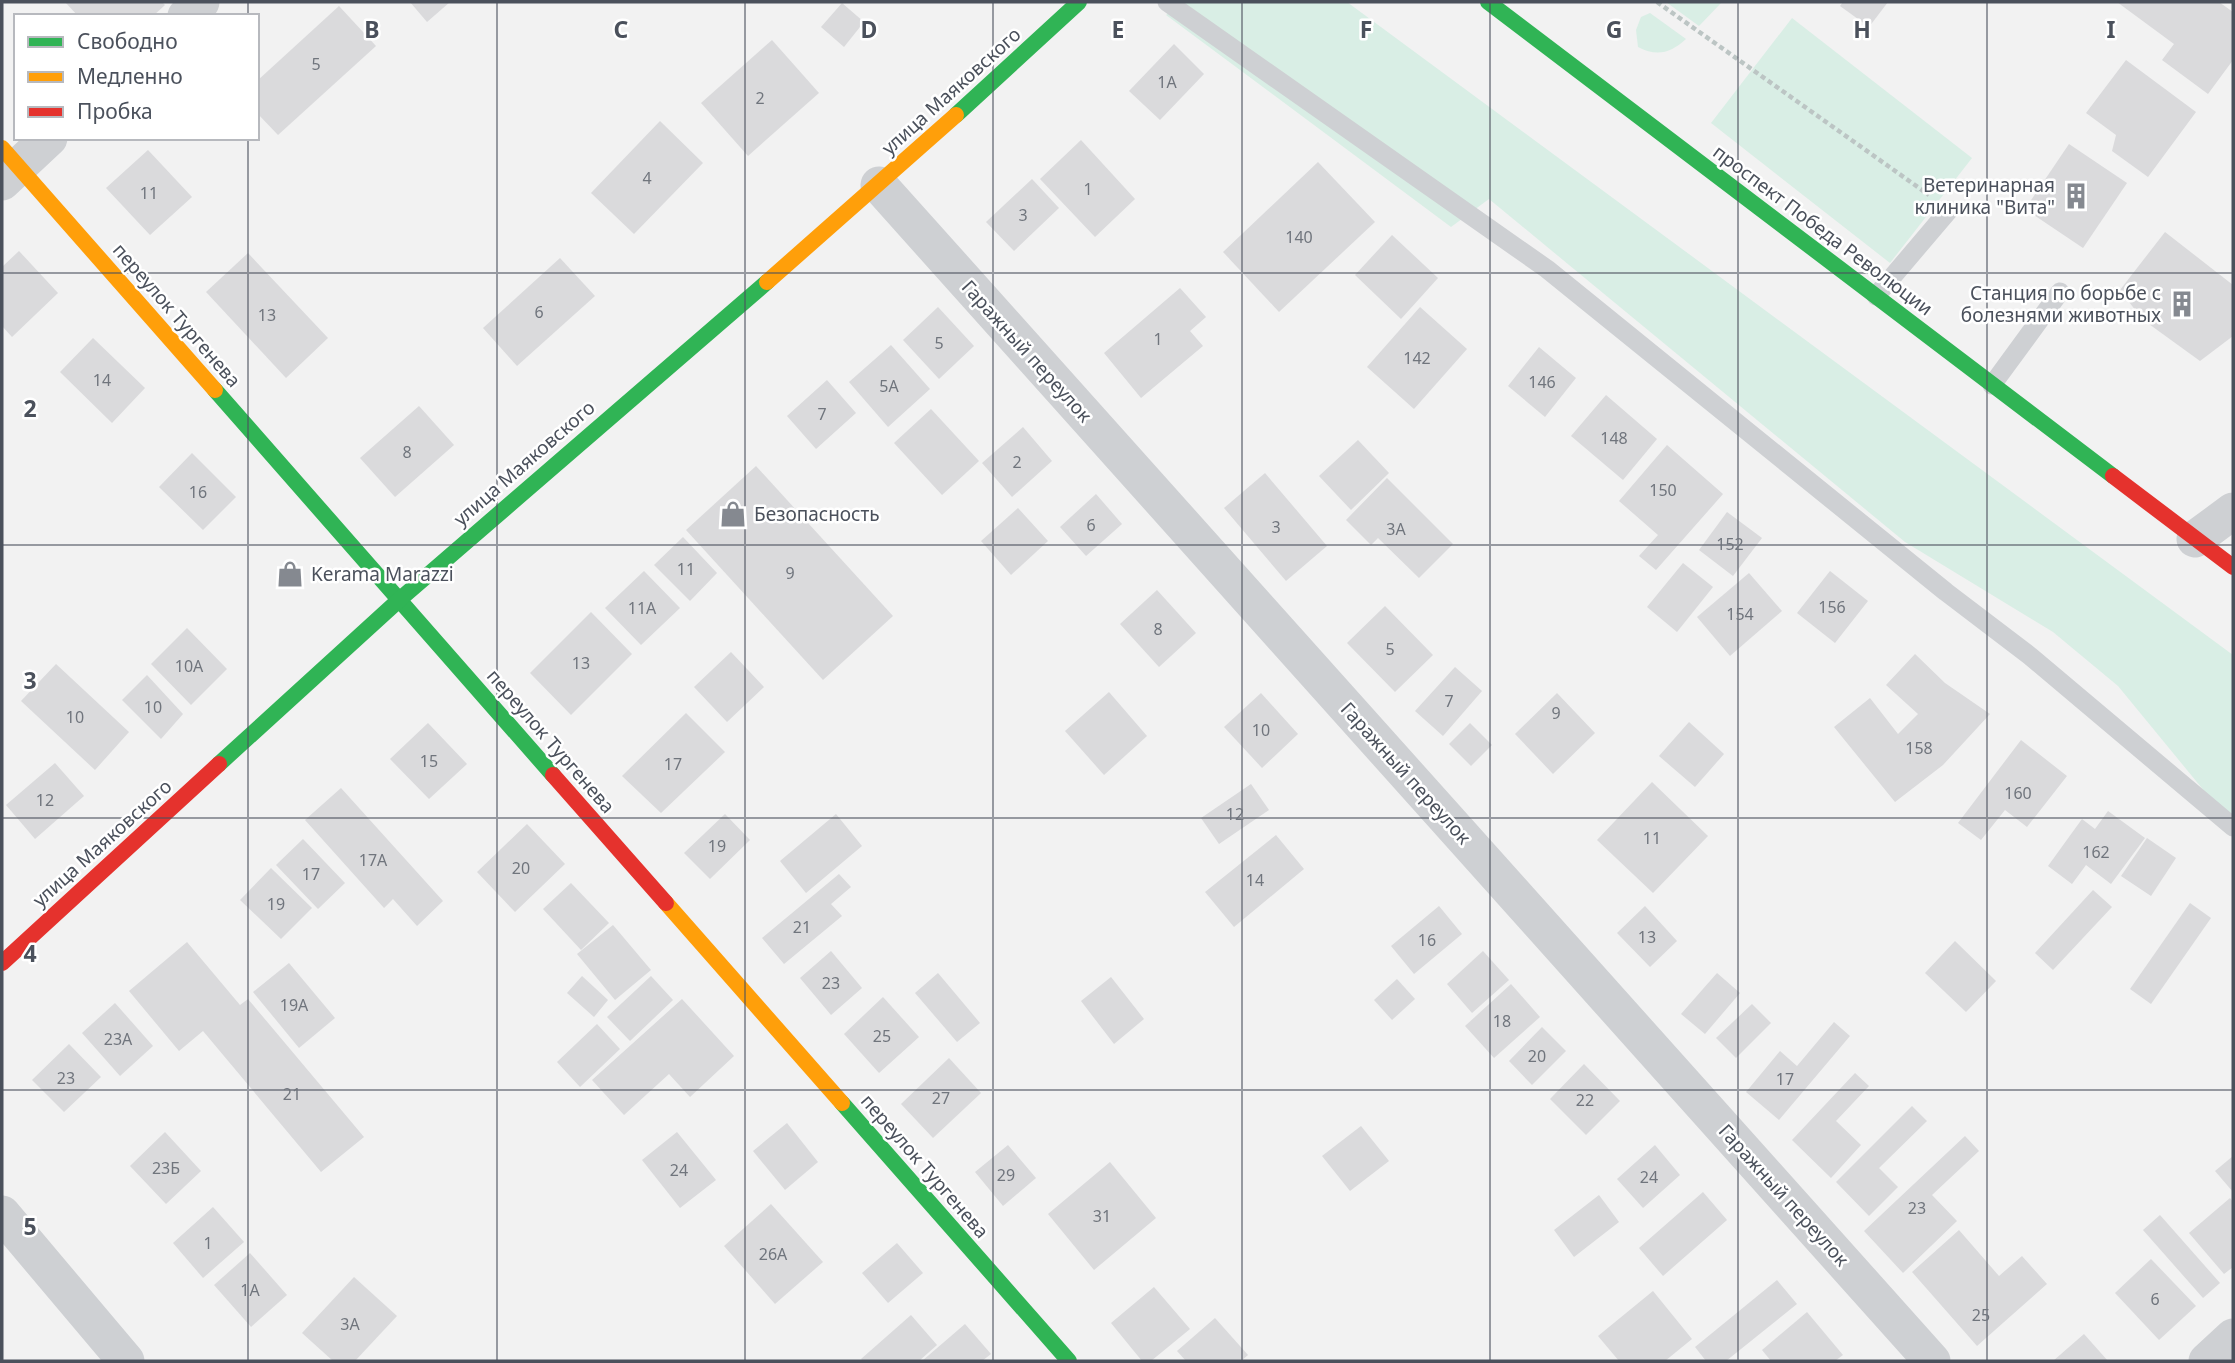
<svg xmlns="http://www.w3.org/2000/svg" width="2235" height="1363" font-family="'Noto Sans',sans-serif">
<style>
.green{fill:#d9eee5}
.building{fill:#dadadc}
.lines{fill:none;stroke-linecap:round;stroke-linejoin:round}
.path{stroke:#bcc5c4;stroke-width:4.5;stroke-dasharray:5 3.5;stroke-linecap:butt}
.lane{stroke:#ced0d3;stroke-width:19}
.street{stroke:#ced0d3;stroke-width:37}
.fast{stroke:#30b455;stroke-width:16}
.slow{stroke:#ff9f0a;stroke-width:16}
.jam{stroke:#e5322d;stroke-width:16}
.grid{fill:none;stroke:#4b515c;stroke-width:2;stroke-opacity:0.55}
.labels{text-anchor:middle;stroke-width:5;stroke-linejoin:round;paint-order:stroke}
.number-label{font-size:16px;fill:#70757d}
.street-label{font-size:19px;fill:#4b515c;stroke:#fff}
.poi-label{font-size:19px;fill:#4b515c;stroke:#fff;text-anchor:end}
.grid-label{font-size:23px;text-anchor:middle;font-weight:bold;fill:#4b515c;stroke:#fff;stroke-width:5;stroke-linejoin:round;paint-order:stroke}
</style>
<rect width="100%" height="100%" fill="#f2f2f2"/>
<g class="green">
<polygon points="1182,2 1347,2 2233,655 2233,826 2118,686 2053,632 1905,542 1489,199 1451,227 1166,15"/>
<polygon points="1666,2 1722,2 1699,26"/>
<path d="M1650 13 1686 39C1671 53 1657 57 1638 47L1636 30 1641 17Z"/>
<polygon points="1792,18 1972,158 1890,263 1711,123"/>
</g>
<g class="building">
<polygon points="65,2 162,2 165,5 153,16 78,16"/>
<polygon points="410,2 450,2 427,22"/>
<polygon points="1843,2 1888,2 1869,27 1840,6"/>
<polygon points="2117,2 2219,2 2233,12 2233,60 2208,94 2162,60 2174,44"/>
<polygon points="842,3 864,22 844,47 821,27"/>
<polygon points="339,6 376,46 278,135 257,113 257,81"/>
<polygon points="772,40 819,93 748,156 701,103"/>
<polygon points="1174,44 1204,74 1160,120 1129,91"/>
<polygon points="2126,60 2196,112 2148,177 2112,151 2116,135 2086,113"/>
<polygon points="660,121 703,163 634,234 591,193"/>
<polygon points="1081,140 1135,199 1095,237 1040,179"/>
<polygon points="2069,144 2127,183 2083,248 2025,209"/>
<polygon points="148,150 192,197 150,235 106,188"/>
<polygon points="1318,162 1375,222 1279,312 1223,252"/>
<polygon points="1032,179 1059,208 1014,251 986,222"/>
<polygon points="2165,232 2233,285 2233,336 2200,361 2142,319 2120,290"/>
<polygon points="1392,235 1438,278 1401,319 1355,275"/>
<polygon points="19,251 58,293 12,337 2,326 2,267"/>
<polygon points="248,253 328,338 286,378 206,292"/>
<polygon points="560,258 595,296 517,366 483,328"/>
<polygon points="1180,288 1206,317 1190,331 1203,346 1141,398 1104,353"/>
<polygon points="938,307 974,346 939,379 903,340"/>
<polygon points="1420,307 1467,349 1414,409 1367,367"/>
<polygon points="93,338 145,388 112,423 60,372"/>
<polygon points="891,345 930,389 888,427 849,382"/>
<polygon points="1539,347 1576,378 1545,417 1508,386"/>
<polygon points="827,380 856,413 816,449 787,416"/>
<polygon points="1606,395 1657,439 1623,480 1571,436"/>
<polygon points="419,406 454,445 395,497 360,458"/>
<polygon points="931,409 979,461 942,495 894,443"/>
<polygon points="1023,427 1052,461 1012,497 982,463"/>
<polygon points="1358,440 1389,473 1351,510 1319,476"/>
<polygon points="1667,445 1723,494 1656,570 1639,556 1658,535 1619,501"/>
<polygon points="192,453 236,497 203,530 159,487"/>
<polygon points="756,466 893,616 823,680 686,530"/>
<polygon points="1265,473 1327,546 1286,581 1224,508"/>
<polygon points="1387,478 1453,544 1419,578 1378,538 1371,545 1346,520"/>
<polygon points="1096,494 1122,524 1086,556 1060,527"/>
<polygon points="1018,508 1048,541 1011,575 981,541"/>
<polygon points="1727,512 1762,538 1733,576 1699,550"/>
<polygon points="683,537 717,573 690,601 654,565"/>
<polygon points="1683,563 1713,587 1677,632 1647,607"/>
<polygon points="644,571 680,608 641,645 605,608"/>
<polygon points="1830,571 1868,601 1835,643 1797,613"/>
<polygon points="1749,573 1782,611 1730,656 1697,617"/>
<polygon points="1157,590 1196,633 1159,667 1120,624"/>
<polygon points="1385,606 1433,655 1395,692 1347,643"/>
<polygon points="591,612 632,654 571,715 530,673"/>
<polygon points="187,628 227,669 191,705 151,664"/>
<polygon points="731,652 764,687 727,722 694,687"/>
<polygon points="1915,654 1945,683 1990,714 1943,765 1895,802 1834,727 1870,698 1898,734 1918,714 1886,685"/>
<polygon points="56,664 129,732 95,770 21,701"/>
<polygon points="1455,667 1482,691 1443,736 1415,711"/>
<polygon points="147,675 183,714 161,739 122,700"/>
<polygon points="1109,692 1147,736 1104,775 1065,731"/>
<polygon points="1261,693 1298,734 1262,768 1224,727"/>
<polygon points="1557,693 1595,733 1553,774 1515,734"/>
<polygon points="686,713 725,752 661,813 622,776"/>
<polygon points="1689,722 1724,754 1695,787 1659,756"/>
<polygon points="428,723 467,764 429,799 390,759"/>
<polygon points="1470,723 1492,745 1471,766 1449,744"/>
<polygon points="2021,740 2067,776 2027,827 2005,810 1981,840 1958,823"/>
<polygon points="55,763 84,796 35,839 6,805"/>
<polygon points="1652,782 1708,836 1653,893 1597,840"/>
<polygon points="1251,784 1269,810 1219,844 1201,818"/>
<polygon points="341,788 443,901 417,926 393,899 384,908 305,820"/>
<polygon points="2108,811 2145,838 2111,884 2086,865 2072,884 2048,866 2082,819 2095,829"/>
<polygon points="725,814 750,840 710,879 684,853"/>
<polygon points="836,814 862,846 806,893 780,861"/>
<polygon points="527,824 565,864 515,912 477,872"/>
<polygon points="1276,835 1304,869 1234,927 1205,892"/>
<polygon points="2147,838 2176,858 2151,896 2121,876"/>
<polygon points="303,839 345,883 318,909 276,865"/>
<polygon points="271,868 312,908 281,939 240,900"/>
<polygon points="839,874 851,887 831,904 842,916 784,964 762,938"/>
<polygon points="571,883 609,923 581,950 543,909"/>
<polygon points="2093,890 2112,907 2053,970 2035,953"/>
<polygon points="2190,903 2211,918 2151,1004 2130,989"/>
<polygon points="1439,906 1462,934 1414,974 1391,946"/>
<polygon points="1645,906 1677,941 1650,967 1617,933"/>
<polygon points="613,925 651,970 615,1000 577,954"/>
<polygon points="1955,941 1996,981 1966,1012 1925,973"/>
<polygon points="187,942 240,1005 248,999 364,1137 321,1172 203,1031 179,1051 129,991"/>
<polygon points="831,951 862,988 831,1015 800,978"/>
<polygon points="1483,951 1509,980 1472,1013 1447,984"/>
<polygon points="289,963 335,1018 299,1048 253,992"/>
<polygon points="938,973 980,1023 957,1042 915,993"/>
<polygon points="1717,973 1740,993 1705,1034 1681,1014"/>
<polygon points="582,976 608,1000 594,1017 567,993"/>
<polygon points="651,976 673,1000 630,1041 607,1017"/>
<polygon points="1111,977 1144,1019 1114,1044 1081,1001"/>
<polygon points="1397,979 1415,999 1392,1020 1374,1000"/>
<polygon points="1511,984 1540,1017 1494,1058 1465,1026"/>
<polygon points="883,997 919,1037 879,1073 844,1034"/>
<polygon points="682,999 734,1056 690,1097 669,1074 624,1115 592,1080"/>
<polygon points="115,1003 153,1046 120,1076 82,1033"/>
<polygon points="1752,1004 1771,1023 1736,1058 1716,1038"/>
<polygon points="1834,1022 1850,1036 1779,1120 1746,1092 1780,1051 1797,1066"/>
<polygon points="597,1024 620,1049 580,1087 557,1062"/>
<polygon points="1542,1027 1566,1051 1532,1085 1509,1061"/>
<polygon points="69,1044 101,1077 64,1112 32,1080"/>
<polygon points="949,1058 981,1093 933,1138 901,1104"/>
<polygon points="1584,1064 1620,1101 1586,1135 1550,1099"/>
<polygon points="1855,1073 1869,1086 1836,1121 1861,1145 1831,1178 1792,1140"/>
<polygon points="1912,1106 1927,1121 1879,1168 1898,1187 1869,1216 1836,1182"/>
<polygon points="787,1123 818,1162 785,1190 753,1151"/>
<polygon points="1361,1126 1389,1161 1350,1191 1322,1156"/>
<polygon points="165,1132 201,1171 166,1204 130,1166"/>
<polygon points="677,1132 716,1180 680,1208 642,1160"/>
<polygon points="1965,1136 1979,1151 1932,1195 1957,1221 1903,1273 1864,1231"/>
<polygon points="1008,1145 1036,1178 1003,1206 975,1172"/>
<polygon points="1655,1145 1680,1175 1643,1208 1617,1179"/>
<polygon points="2233,1156 2233,1192 2215,1171"/>
<polygon points="1110,1162 1156,1218 1094,1270 1048,1214"/>
<polygon points="1703,1192 1727,1220 1663,1276 1639,1248"/>
<polygon points="1599,1195 1619,1222 1574,1257 1554,1230"/>
<polygon points="2230,1198 2233,1202 2233,1267 2224,1274 2189,1233"/>
<polygon points="771,1204 823,1262 775,1304 724,1246"/>
<polygon points="213,1207 244,1242 203,1278 173,1243"/>
<polygon points="2160,1215 2220,1283 2203,1298 2143,1230"/>
<polygon points="1959,1230 1999,1276 2022,1256 2047,1284 1977,1346 1912,1272"/>
<polygon points="897,1243 923,1273 888,1303 862,1273"/>
<polygon points="250,1253 287,1295 251,1327 214,1285"/>
<polygon points="2151,1259 2196,1306 2159,1340 2115,1293"/>
<polygon points="354,1277 397,1316 355,1361 333,1361 302,1333"/>
<polygon points="1777,1280 1797,1304 1726,1361 1706,1361 1695,1347"/>
<polygon points="1154,1287 1190,1329 1151,1361 1142,1361 1111,1323"/>
<polygon points="1653,1291 1692,1339 1665,1361 1619,1361 1598,1336"/>
<polygon points="1807,1312 1843,1355 1835,1361 1771,1361 1762,1350"/>
<polygon points="911,1315 937,1345 919,1361 863,1361 861,1359"/>
<polygon points="1215,1318 1248,1355 1241,1361 1186,1361 1177,1351"/>
<polygon points="965,1324 991,1354 982,1361 922,1361"/>
<polygon points="2084,1334 2108,1361 2053,1361"/>
</g>
<g class="lines">
<polyline class="path" points="1657,2 1929,195"/>
<g class="lane">
<polyline points="1167,2 1547,269 1946,592 2030,656 2233,827"/>
<polyline points="1876,296 1949,210"/>
<polyline points="1992,385 2060,292"/>
</g>
<g class="street">
<polyline points="186,16 201,2"/>
<polyline points="2,182 49,138"/>
<polyline points="879,185 1932,1361"/>
<polyline points="2195,539 2233,511"/>
<polyline points="2,1214 126,1361"/>
<polyline points="2207,1361 2233,1337"/>
</g>
<g class="fast">
<polyline points="1488,2 2113,476"/>
<polyline points="956,115 1079,2"/>
<polyline points="215,390 553,775"/>
<polyline points="219,764 399,600 767,282"/>
<polyline points="842,1103 1069,1361"/>
</g>
<g class="slow">
<polyline points="2,148 215,390"/>
<polyline points="767,282 956,115"/>
<polyline points="666,903 842,1103"/>
</g>
<g class="jam">
<polyline points="2113,476 2233,567"/>
<polyline points="553,775 666,903"/>
<polyline points="2,963 219,764"/>
</g>
</g>
<path class="grid" d="M248 2V16M497 2V1361M745 2V1361M993 2V1361M1242 2V1361M1490 2V1361M1738 2V1361M1987 2V1361M248 138V1361M2 273H2233M2 545H2233M2 818H2233M2 1090H2233"/>
<defs>
<g id="building-bare" transform="scale(2.1)"><path d="M-4-6H4V6H1V3H-1V6H-4ZM-2.5-4.3h1.7v1.8h-1.7ZM.8-4.3h1.7v1.8H.8ZM-2.5-1h1.7V.8h-1.7ZM.8-1h1.7V.8H.8Z" fill="#858990" stroke="#fff" stroke-width="2.5" paint-order="stroke"/></g>
<g id="shop-bare" transform="scale(2.1)"><path d="M-5-2.5h2.3a2.7 3.5 0 0 1 5.4 0H5L5.5 6h-11ZM-1.5-2.5h3a1.5 2.3 0 0 0-3 0Z" fill="#858990" stroke="#fff" stroke-width="2.5" paint-order="stroke"/></g>
</defs>
<g fill-rule="evenodd">
<use href="#building-bare" x="2076" y="196"/>
<use href="#building-bare" x="2182" y="304"/>
<use href="#shop-bare" x="733" y="514"/>
<use href="#shop-bare" x="290" y="574"/>
</g>
<g class="labels">
<g class="number-label">
<text x="316" y="70">5</text>
<text x="1167" y="88">1А</text>
<text x="760" y="104">2</text>
<text x="647" y="184">4</text>
<text x="1088" y="195">1</text>
<text x="149" y="199">11</text>
<text x="1023" y="221">3</text>
<text x="1299" y="243">140</text>
<text x="539" y="318">6</text>
<text x="267" y="321">13</text>
<text x="1158" y="345">1</text>
<text x="939" y="349">5</text>
<text x="1417" y="364">142</text>
<text x="102" y="386">14</text>
<text x="1542" y="388">146</text>
<text x="889" y="392">5А</text>
<text x="822" y="420">7</text>
<text x="1614" y="444">148</text>
<text x="407" y="458">8</text>
<text x="1017" y="468">2</text>
<text x="1663" y="496">150</text>
<text x="198" y="498">16</text>
<text x="1091" y="531">6</text>
<text x="1276" y="533">3</text>
<text x="1396" y="535">3А</text>
<text x="1730" y="550">152</text>
<text x="686" y="575">11</text>
<text x="790" y="579">9</text>
<text x="1832" y="613">156</text>
<text x="642" y="614">11А</text>
<text x="1740" y="620">154</text>
<text x="1158" y="635">8</text>
<text x="1390" y="655">5</text>
<text x="581" y="669">13</text>
<text x="189" y="672">10А</text>
<text x="1449" y="707">7</text>
<text x="153" y="713">10</text>
<text x="1556" y="719">9</text>
<text x="75" y="723">10</text>
<text x="1261" y="736">10</text>
<text x="1919" y="754">158</text>
<text x="429" y="767">15</text>
<text x="673" y="770">17</text>
<text x="2018" y="799">160</text>
<text x="45" y="806">12</text>
<text x="1235" y="820">12</text>
<text x="1652" y="844">11</text>
<text x="717" y="852">19</text>
<text x="2096" y="858">162</text>
<text x="373" y="866">17А</text>
<text x="521" y="874">20</text>
<text x="311" y="880">17</text>
<text x="1255" y="886">14</text>
<text x="276" y="910">19</text>
<text x="802" y="933">21</text>
<text x="1647" y="943">13</text>
<text x="1427" y="946">16</text>
<text x="831" y="989">23</text>
<text x="294" y="1011">19А</text>
<text x="1502" y="1027">18</text>
<text x="882" y="1042">25</text>
<text x="118" y="1045">23А</text>
<text x="1537" y="1062">20</text>
<text x="66" y="1084">23</text>
<text x="1785" y="1085">17</text>
<text x="292" y="1100">21</text>
<text x="941" y="1104">27</text>
<text x="1585" y="1106">22</text>
<text x="166" y="1174">23Б</text>
<text x="679" y="1176">24</text>
<text x="1006" y="1181">29</text>
<text x="1649" y="1183">24</text>
<text x="1917" y="1214">23</text>
<text x="1102" y="1222">31</text>
<text x="208" y="1249">1</text>
<text x="773" y="1260">26А</text>
<text x="250" y="1296">1А</text>
<text x="2155" y="1305">6</text>
<text x="1981" y="1321">25</text>
<text x="350" y="1330">3А</text>
</g>
<g class="street-label">
<text transform="translate(951 91) rotate(-42)" y="7">улица Маяковского</text>
<text transform="translate(1823 230) rotate(37)" y="7">проспект Победа Революции</text>
<text transform="translate(177 315) rotate(49)" y="7">переулок Тургенева</text>
<text transform="translate(1027 351) rotate(48)" y="7">Гаражный переулок</text>
<text transform="translate(524 463) rotate(-41)" y="7">улица Маяковского</text>
<text transform="translate(551 741) rotate(49)" y="7">переулок Тургенева</text>
<text transform="translate(1406 773) rotate(48)" y="7">Гаражный переулок</text>
<text transform="translate(102 843) rotate(-42)" y="7">улица Маяковского</text>
<text transform="translate(925 1166) rotate(49)" y="7">переулок Тургенева</text>
<text transform="translate(1784 1195) rotate(48)" y="7">Гаражный переулок</text>
</g>
<g class="poi-label">
<text x="2055" y="192">Ветеринарная<tspan x="2055" dy="22">клиника "Вита"</tspan></text>
<text x="2161" y="300">Станция по борьбе с<tspan x="2161" dy="22">болезнями животных</tspan></text>
<text x="754" y="521" text-anchor="start">Безопасность</text>
<text x="311" y="581" text-anchor="start">Kerama Marazzi</text>
</g>
</g>
<g class="grid-label">
<text x="372" y="38">B</text>
<text x="621" y="38">C</text>
<text x="869" y="38">D</text>
<text x="1118" y="38">E</text>
<text x="1366" y="38">F</text>
<text x="1614" y="38">G</text>
<text x="1862" y="38">H</text>
<text x="2111" y="38">I</text>
<text x="30" y="417">2</text>
<text x="30" y="689">3</text>
<text x="30" y="962">4</text>
<text x="30" y="1235">5</text>
</g>
<rect width="2235" height="1363" fill="none" stroke="#4b515c" stroke-width="7"/>
<rect x="14" y="14" width="245" height="126" fill="#ffffff" stroke="#b7b9be" stroke-width="2"/>
<rect x="28" y="37" width="35" height="10" fill="#30b455" stroke="#b7b9be" stroke-width="2"/>
<text x="77" y="49" font-size="21" fill="#4b515c">Свободно</text>
<rect x="28" y="72" width="35" height="10" fill="#ff9f0a" stroke="#b7b9be" stroke-width="2"/>
<text x="77" y="84" font-size="21" fill="#4b515c">Медленно</text>
<rect x="28" y="107" width="35" height="10" fill="#e5322d" stroke="#b7b9be" stroke-width="2"/>
<text x="77" y="119" font-size="21" fill="#4b515c">Пробка</text>
</svg>
